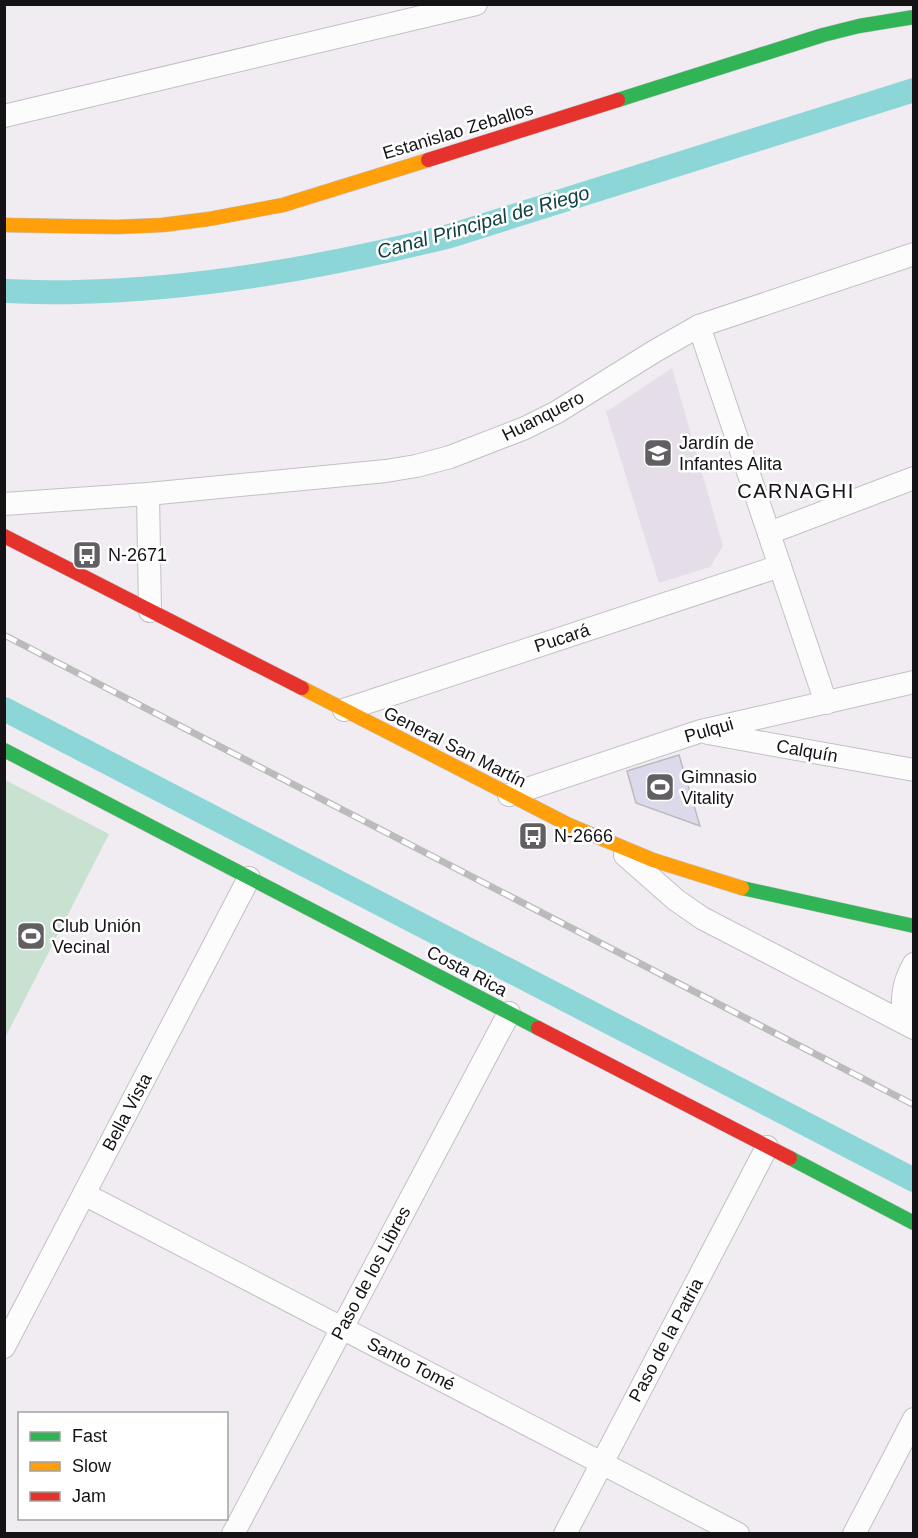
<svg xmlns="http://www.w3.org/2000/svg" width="918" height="1538" font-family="Arial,sans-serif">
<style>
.built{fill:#e5dee9}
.green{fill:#c8e1d0}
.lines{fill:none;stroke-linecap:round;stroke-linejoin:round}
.canal{stroke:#8cd6d7;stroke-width:24}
.building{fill:#dcdaea;stroke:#bcbabf;stroke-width:1.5}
.street-casing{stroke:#c3c0c4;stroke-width:24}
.fast-casing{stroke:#c3c0c4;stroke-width:15}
.slow-casing{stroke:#c3c0c4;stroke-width:15}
.jam-casing{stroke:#c3c0c4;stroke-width:15}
.street{stroke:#fdfcfd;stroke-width:22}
.fast{stroke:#30b455;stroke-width:14}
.slow{stroke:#ff9f0a;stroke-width:14}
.jam{stroke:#e5322d;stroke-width:14}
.rail-casing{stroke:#bcbbbc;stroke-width:7}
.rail{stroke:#fff;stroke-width:4.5;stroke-dasharray:14;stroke-linecap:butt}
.labels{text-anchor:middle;stroke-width:5;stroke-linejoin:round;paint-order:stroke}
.street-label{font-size:18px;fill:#151316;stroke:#fff}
.poi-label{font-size:18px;fill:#151316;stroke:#fff;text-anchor:start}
.water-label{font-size:20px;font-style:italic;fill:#0f4141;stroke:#fff}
.neighbourhood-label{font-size:20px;letter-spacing:1.5px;fill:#151316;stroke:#fff}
</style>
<rect width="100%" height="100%" fill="#f0ecf2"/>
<polygon class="built" points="672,368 723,546 710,567 659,583 606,412"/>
<polygon class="green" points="5,780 109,834 5,1038"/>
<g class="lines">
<g class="canal">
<path d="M4 291C29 292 53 293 77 292 204 289 328 266 450 236L914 90"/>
<polyline points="4,709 914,1180"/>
</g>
</g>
<polygon class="building" points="679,755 700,826 636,803 627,771"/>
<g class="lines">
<g class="street-casing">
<g id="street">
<polyline points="4,116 476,4"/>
<polyline points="699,326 826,703"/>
<polyline points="148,494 150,611"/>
<polyline points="4,504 148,494 386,471 416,466 450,457 525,428 557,412 655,351 699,326 914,254"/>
<polyline points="769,533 914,478"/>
<polyline points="344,710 780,566"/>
<polyline points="708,733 914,770"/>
<polyline points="509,795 701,731 914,682"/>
<polyline points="625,855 676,900 702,918 914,1028"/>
<path d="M905 1023C901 1001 902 984 914 964"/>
<polyline points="84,1194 738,1534"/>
<polyline points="4,1347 249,878"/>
<polyline points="233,1534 509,1013"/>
<polyline points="565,1534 767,1147"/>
<polyline points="854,1534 914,1419"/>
</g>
</g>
<g class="fast-casing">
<g id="fast">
<polyline points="618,100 823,35 859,26 914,17"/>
<polyline points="4,750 538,1028"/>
<polyline points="742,888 914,926"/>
<polyline points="790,1158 914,1223"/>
</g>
</g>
<g class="slow-casing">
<g id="slow">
<polyline points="4,225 117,227 162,225 209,219 283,205 428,160"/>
<polyline points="302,688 569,825 653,860 742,888"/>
</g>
</g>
<g class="jam-casing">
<g id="jam">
<polyline points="428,160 618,100"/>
<polyline points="4,536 302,688"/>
<polyline points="538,1028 790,1158"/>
</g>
</g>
<use href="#street" class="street"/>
<use href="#fast" class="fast"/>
<use href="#slow" class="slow"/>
<use href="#jam" class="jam"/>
<g class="rail-casing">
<polyline id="rail" points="4,635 914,1105"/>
</g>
<use href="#rail" class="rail"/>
</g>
<defs>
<g id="school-square" transform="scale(1.5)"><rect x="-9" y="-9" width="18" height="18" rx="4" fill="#625f63" stroke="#fff"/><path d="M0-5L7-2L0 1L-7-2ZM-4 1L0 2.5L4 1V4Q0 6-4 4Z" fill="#fff"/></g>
<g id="bus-square" transform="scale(1.5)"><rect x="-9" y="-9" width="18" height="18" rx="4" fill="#625f63" stroke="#fff"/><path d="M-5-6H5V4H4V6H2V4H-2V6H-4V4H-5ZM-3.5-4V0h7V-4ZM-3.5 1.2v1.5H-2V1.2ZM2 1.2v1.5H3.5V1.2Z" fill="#fff"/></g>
<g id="stadium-square" transform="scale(1.5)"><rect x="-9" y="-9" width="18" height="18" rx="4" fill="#625f63" stroke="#fff"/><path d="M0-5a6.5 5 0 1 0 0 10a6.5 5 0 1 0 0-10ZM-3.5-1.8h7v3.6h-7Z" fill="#fff"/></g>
</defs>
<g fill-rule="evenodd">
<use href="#school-square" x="658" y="453"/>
<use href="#bus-square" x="87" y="555"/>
<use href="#stadium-square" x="660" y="787"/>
<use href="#bus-square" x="533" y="836"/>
<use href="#stadium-square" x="31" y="936"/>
</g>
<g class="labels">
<g class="street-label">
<text transform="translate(458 131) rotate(-17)" y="6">Estanislao Zeballos</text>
<text transform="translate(543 416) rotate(-27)" y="6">Huanquero</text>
<text transform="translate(562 638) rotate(-18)" y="6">Pucará</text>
<text transform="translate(709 730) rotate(-16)" y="6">Pulqui</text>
<text transform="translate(455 747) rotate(27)" y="6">General San Martín</text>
<text transform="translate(807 751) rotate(10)" y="6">Calquín</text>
<text transform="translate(467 971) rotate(28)" y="6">Costa Rica</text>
<text transform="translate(127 1112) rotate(-62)" y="6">Bella Vista</text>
<text transform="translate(371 1273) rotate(-62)" y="6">Paso de los Libres</text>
<text transform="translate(666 1340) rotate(-62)" y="6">Paso de la Patria</text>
<text transform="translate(411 1364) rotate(27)" y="6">Santo Tomé</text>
</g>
<g class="poi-label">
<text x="679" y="449">Jardín de<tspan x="679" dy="21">Infantes Alita</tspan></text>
<text x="108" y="561">N-2671</text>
<text x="681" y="783">Gimnasio<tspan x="681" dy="21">Vitality</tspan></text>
<text x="554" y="842">N-2666</text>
<text x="52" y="932">Club Unión<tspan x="52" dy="21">Vecinal</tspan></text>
</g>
<g class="water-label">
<text transform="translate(483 222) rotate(-16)" y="7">Canal Principal de Riego</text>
</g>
<g class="neighbourhood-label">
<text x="796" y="498">CARNAGHI</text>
</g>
</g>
<rect width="918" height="1538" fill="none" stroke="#151316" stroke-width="12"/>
<rect x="18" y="1412" width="210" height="108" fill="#ffffff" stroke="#a1a1a2" stroke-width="1.5"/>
<rect x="30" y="1432" width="30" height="9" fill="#30b455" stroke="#a1a1a2" stroke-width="1.5"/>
<text x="72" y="1442" font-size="18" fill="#151316">Fast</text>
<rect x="30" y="1462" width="30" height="9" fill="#ff9f0a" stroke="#a1a1a2" stroke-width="1.5"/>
<text x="72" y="1472" font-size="18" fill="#151316">Slow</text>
<rect x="30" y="1492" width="30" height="9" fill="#e5322d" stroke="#a1a1a2" stroke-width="1.5"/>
<text x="72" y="1502" font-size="18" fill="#151316">Jam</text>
</svg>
